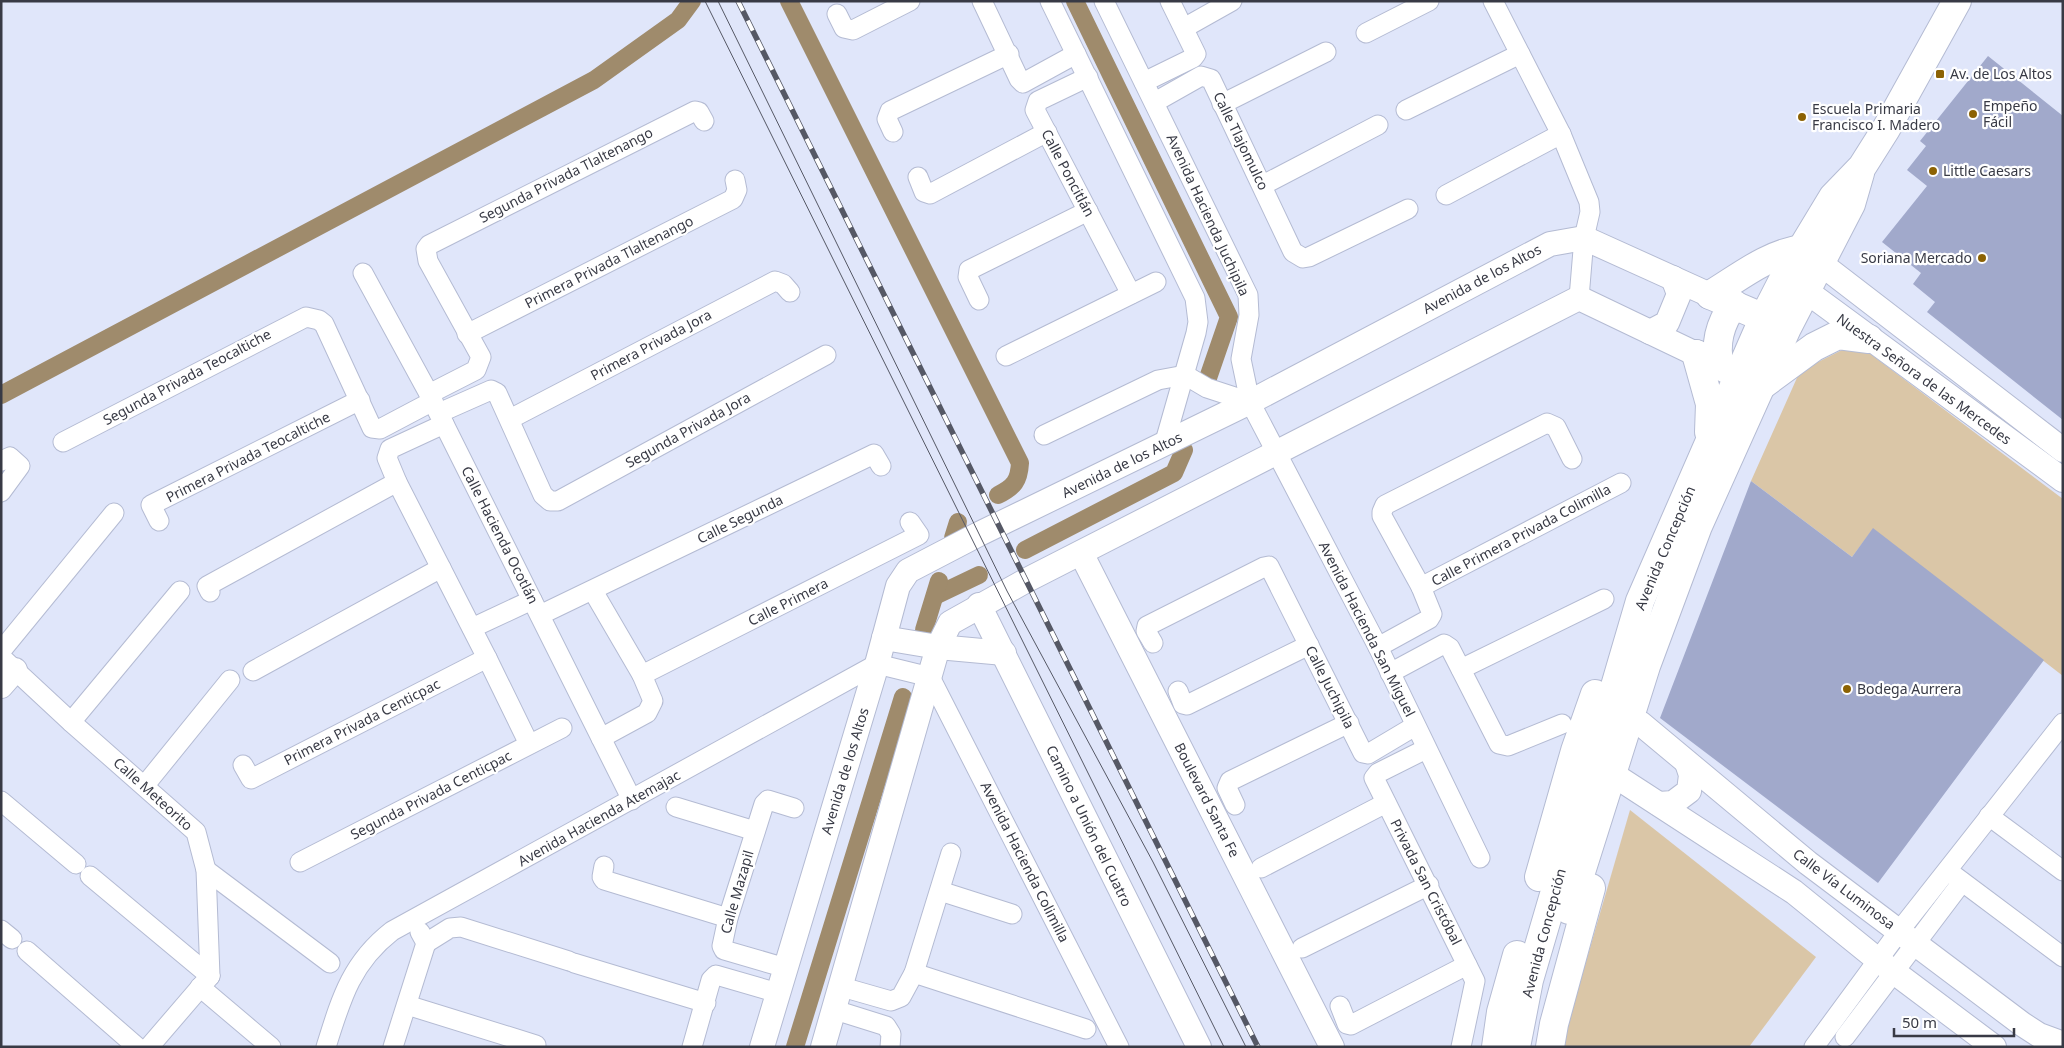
<svg xmlns="http://www.w3.org/2000/svg" width="2064" height="1048" font-family="'Noto Sans',sans-serif">
<style>
.green{fill:#dac6a7}
.lines{fill:none;stroke-linecap:round;stroke-linejoin:round}
.canal{stroke:#9f8b6c;stroke-width:18}
.building{fill:#a1a9cb}
.minor-casing{stroke:#b4bbd3;stroke-width:21}
.tertiary-casing{stroke:#b4bbd3;stroke-width:26}
.primary-casing{stroke:#b4bbd3;stroke-width:30}
.minor{stroke:#fff;stroke-width:19}
.tertiary{stroke:#fff;stroke-width:24}
.primary{stroke:#fff;stroke-width:28}
.tram{stroke:#555865;stroke-width:1}
.rail-casing{stroke:#555865;stroke-width:5.5}
.rail{stroke:#fff;stroke-width:4;stroke-dasharray:11;stroke-linecap:butt}
.poi-dot{fill:#8c6204;stroke:#fff;stroke-width:2}
.labels{text-anchor:middle;stroke-width:4.5;stroke-linejoin:round;paint-order:stroke}
.poi-label{font-size:14px;fill:#383a45;stroke:#fff;text-anchor:start}
.street-label{font-size:14px;fill:#383a45;stroke:#fff}
</style>
<rect width="100%" height="100%" fill="#e0e6fa"/>
<g class="green">
<polygon points="1856,343 2063,499 2063,676 1873,529 1852,557 1751,481 1800,371"/>
<polygon points="1630,810 1816,957 1749,1047 1564,1047 1567,1027"/>
</g>
<g class="lines">
<g class="canal">
<path d="M789 1 1020 463C1019 481 1014 487 998 495"/>
<polyline points="1075,1 1229,317 1208,378"/>
<polyline points="1,395 594,80 678,20 692,1"/>
<polyline points="953,538 958,522"/>
<polyline points="1025,550 1174,473 1184,450"/>
<polyline points="935,596 979,575"/>
<polyline points="924,630 939,581"/>
<polyline points="795,1047 903,697"/>
</g>
</g>
<g class="building">
<polygon points="1988,56 2063,116 2063,420 1927,312 1935,302 1913,284 1921,273 1882,242 1927,186 1907,170 1926,146 1920,141"/>
<polygon points="1751,481 1852,557 1873,528 2044,660 1878,883 1660,718"/>
</g>
<g class="lines">
<g class="minor-casing">
<g id="minor">
<polyline points="982,1 1019,79 1023,83 1076,54"/>
<polyline points="1050,1 1195,298 1198,322 1196,333 1164,445"/>
<polyline points="1104,1 1248,295 1249,315 1241,359 1250,402 1378,647 1480,858"/>
<polyline points="1493,1 1561,134 1589,202 1590,212 1584,238 1579,298"/>
<polyline points="837,14 844,28 853,30 910,1"/>
<polyline points="1184,28 1232,1"/>
<polyline points="1366,33 1429,1"/>
<polyline points="1088,77 1038,101 1035,110 1131,294"/>
<polyline points="1144,82 1193,58 1196,54 1170,1"/>
<polyline points="1155,102 1201,76 1211,79 1293,252 1303,258 1309,257 1408,209"/>
<polyline points="1222,104 1326,52"/>
<polyline points="1406,110 1520,54"/>
<polyline points="893,132 887,119 890,111 1009,54"/>
<polyline points="918,177 924,192 930,194 1047,132"/>
<polyline points="1263,185 1378,125"/>
<polyline points="1446,195 1561,134"/>
<polyline points="363,273 429,394 632,800"/>
<polyline points="979,300 968,277 969,270 1088,211"/>
<polyline points="467,334 733,199 737,190 735,180"/>
<polyline points="1006,356 1156,282"/>
<polyline points="1185,375 1207,388 1250,402"/>
<polyline points="429,394 476,370 481,357 428,261 426,249 429,245 695,111 699,112 704,121"/>
<polyline points="439,413 491,390 497,393 543,495 550,501 558,501 826,355"/>
<polyline points="510,419 775,281 783,284 790,292"/>
<polyline points="444,424 390,449 387,458 397,482 487,658 529,744"/>
<polyline points="1044,435 1158,380 1185,375"/>
<polyline points="63,442 306,317 319,320 324,324 372,428 380,429 433,401"/>
<polyline points="1,461 10,457 20,466 1,492"/>
<polyline points="159,521 151,505 360,400"/>
<polyline points="1421,587 1621,483"/>
<polyline points="593,591 642,675 653,701 647,713 601,738"/>
<polyline points="210,592 207,586 397,482"/>
<polyline points="540,615 874,454 881,466"/>
<polyline points="472,628 532,600"/>
<polyline points="1153,643 1146,631 1147,626 1264,567 1269,566 1363,753 1368,754 1415,726"/>
<polyline points="1378,647 1429,619 1432,614 1421,587 1382,516 1382,512 1385,505 1547,423 1556,427 1572,459"/>
<polyline points="1,651 114,513"/>
<polyline points="1,657 71,722 196,832 206,870 210,976"/>
<polyline points="1461,669 1604,599"/>
<polyline points="253,671 441,568"/>
<polyline points="1390,673 1444,644 1450,648 1499,744 1508,746 1562,724"/>
<polyline points="642,675 919,535 910,522"/>
<polyline points="1178,691 1183,704 1187,705 1309,645"/>
<polyline points="71,722 180,591"/>
<polyline points="1426,749 1378,773 1374,778 1475,981 1461,1047"/>
<polyline points="243,765 251,779 487,658"/>
<polyline points="145,785 230,680"/>
<polyline points="1,801 76,864"/>
<polyline points="1235,805 1227,788 1230,781 1349,723"/>
<polyline points="676,807 755,831"/>
<polyline points="1989,816 2063,871"/>
<polyline points="300,862 562,728"/>
<polyline points="604,866 602,877 604,880 728,918"/>
<polyline points="1261,868 1386,803"/>
<polyline points="206,870 330,963"/>
<polyline points="1952,874 2063,957"/>
<polyline points="90,876 210,976"/>
<polyline points="940,891 1012,914"/>
<polyline points="1,930 12,939"/>
<polyline points="426,943 450,928 461,927 569,961"/>
<polyline points="1302,948 1429,885"/>
<polyline points="27,951 137,1047"/>
<polyline points="574,963 706,1003"/>
<polyline points="786,968 724,950 722,946 728,918 764,804 768,800 794,808"/>
<polyline points="914,973 1086,1029"/>
<polyline points="200,987 271,1047"/>
<polyline points="842,987 891,1001 901,997 914,973 951,853"/>
<polyline points="407,1005 536,1045"/>
<polyline points="1340,1006 1347,1024 1351,1025 1467,965"/>
<polyline points="835,1010 886,1026 891,1034 890,1047"/>
<polyline points="1845,1037 1962,882"/>
<polyline points="149,1047 210,976"/>
<path d="M326 1047C341 999 351 963 392 931L877 664 930 677 1119 1047"/>
<polyline points="393,1047 426,943 420,932"/>
<polyline points="692,1047 711,980 716,975 778,993"/>
<polyline points="1814,1047 1900,930 2063,723"/>
</g>
</g>
<g class="tertiary-casing">
<g id="tertiary">
<polyline points="1820,263 2063,450"/>
<polyline points="1806,291 2063,480"/>
<polyline points="1650,332 1667,323 1679,294 1673,278"/>
<polyline points="1081,553 1332,1047"/>
<polyline points="979,605 1199,1047"/>
<polyline points="884,638 938,647 1004,653"/>
<polyline points="1,686 15,670"/>
<polyline points="1640,723 1808,863 2022,1024 2039,1035 2058,1042"/>
<polyline points="1620,779 1794,892 1878,960 1994,1047"/>
<polyline points="1659,804 1673,803 1689,791 1691,775 1687,763"/>
<polyline points="762,1047 877,664 898,586 908,571 979,534 1250,402 1550,244 1584,238 1710,295"/>
<polyline points="823,1047 938,647 950,623 1027,580 1579,298 1696,354"/>
</g>
</g>
<g class="primary-casing">
<g id="primary">
<path d="M1710 295C1740 277 1766 255 1801 249"/>
<polyline points="1710,295 1781,325"/>
<polyline points="1696,354 1761,386 1814,347 1838,335 1869,339"/>
<polyline points="1696,354 1710,404 1709,432"/>
<path d="M1720 366C1714 343 1720 323 1734 304"/>
<polyline points="1539,877 1575,751 1595,694"/>
<polyline points="1569,910 1646,666 1698,526 1787,328 1851,204 1860,173"/>
<polyline points="1496,1047 1501,1012 1517,955"/>
<polyline points="1516,1047 1529,980 1640,601 1764,317 1784,278 1833,197 1862,167 1886,129 1957,1"/>
<polyline points="1550,1047 1554,1024 1591,888"/>
</g>
</g>
<use href="#minor" class="minor"/>
<use href="#tertiary" class="tertiary"/>
<use href="#primary" class="primary"/>
<g class="tram">
<polyline points="705,1 1224,1047"/>
<polyline points="718,1 1007,591 1153,862 1246,1047"/>
</g>
<g class="rail-casing">
<polyline id="rail" points="738,1 1258,1047"/>
</g>
<use href="#rail" class="rail"/>
</g>
<g class="poi-dot">
<rect x="1935" y="69" width="10" height="10" rx="2.5"/>
<circle cx="1973" cy="114" r="5"/>
<circle cx="1802" cy="117" r="5"/>
<circle cx="1933" cy="171" r="5"/>
<circle cx="1982" cy="258" r="5"/>
<circle cx="1847" cy="689" r="5"/>
</g>
<g class="labels">
<g class="poi-label">
<text x="1950" y="79">Av. de Los Altos</text>
<text x="1983" y="111">Empeño<tspan x="1983" dy="16">Fácil</tspan></text>
<text x="1812" y="114">Escuela Primaria<tspan x="1812" dy="16">Francisco I. Madero</tspan></text>
<text x="1943" y="176">Little Caesars</text>
<text x="1972" y="263" text-anchor="end">Soriana Mercado</text>
<text x="1857" y="694">Bodega Aurrera</text>
</g>
<g class="street-label">
<text transform="translate(1241 141) rotate(64)" y="5">Calle Tlajomulco</text>
<text transform="translate(1068 173) rotate(62)" y="5">Calle Poncitlán</text>
<text transform="translate(566 175) rotate(-27)" y="5">Segunda Privada Tlaltenango</text>
<text transform="translate(1208 215) rotate(65)" y="5">Avenida Hacienda Juchipila</text>
<text transform="translate(609 262) rotate(-27)" y="5">Primera Privada Tlaltenango</text>
<text transform="translate(1482 279) rotate(-28)" y="5">Avenida de los Altos</text>
<text transform="translate(651 345) rotate(-28)" y="5">Primera Privada Jora</text>
<text transform="translate(187 377) rotate(-28)" y="5">Segunda Privada Teocaltiche</text>
<text transform="translate(1924 379) rotate(36)" y="5">Nuestra Señora de las Mercedes</text>
<text transform="translate(688 430) rotate(-29)" y="5">Segunda Privada Jora</text>
<text transform="translate(248 457) rotate(-27)" y="5">Primera Privada Teocaltiche</text>
<text transform="translate(1122 465) rotate(-26)" y="5">Avenida de los Altos</text>
<text transform="translate(740 519) rotate(-26)" y="5">Calle Segunda</text>
<text transform="translate(500 535) rotate(63)" y="5">Calle Hacienda Ocotlán</text>
<text transform="translate(1521 535) rotate(-28)" y="5">Calle Primera Privada Colimilla</text>
<text transform="translate(1665 548) rotate(-67)" y="5">Avenida Concepción</text>
<text transform="translate(788 602) rotate(-27)" y="5">Calle Primera</text>
<text transform="translate(1367 629) rotate(63)" y="5">Avenida Hacienda San Miguel</text>
<text transform="translate(1330 687) rotate(63)" y="5">Calle Juchipila</text>
<text transform="translate(362 722) rotate(-27)" y="5">Primera Privada Centicpac</text>
<text transform="translate(845 771) rotate(-73)" y="5">Avenida de los Altos</text>
<text transform="translate(153 794) rotate(42)" y="5">Calle Meteorito</text>
<text transform="translate(431 795) rotate(-27)" y="5">Segunda Privada Centicpac</text>
<text transform="translate(1207 800) rotate(63)" y="5">Boulevard Santa Fe</text>
<text transform="translate(599 818) rotate(-29)" y="5">Avenida Hacienda Atemajac</text>
<text transform="translate(1089 826) rotate(64)" y="5">Camino a Unión del Cuatro</text>
<text transform="translate(1025 862) rotate(63)" y="5">Avenida Hacienda Colimilla</text>
<text transform="translate(1426 882) rotate(63)" y="5">Privada San Cristóbal</text>
<text transform="translate(1844 889) rotate(37)" y="5">Calle Vía Luminosa</text>
<text transform="translate(737 892) rotate(-74)" y="5">Calle Mazapil</text>
<text transform="translate(1544 933) rotate(-75)" y="5">Avenida Concepción</text>
</g>
</g>
<rect width="2064" height="1048" fill="none" stroke="#383a45" stroke-width="5"/>
<path d="M1894 1028v8h120v-8" fill="none" stroke="#383a45" stroke-width="2.5"/>
<text x="1902" y="1028" font-size="15" fill="#383a45" stroke="#ffffff" stroke-width="4" paint-order="stroke">50 m</text>
</svg>
